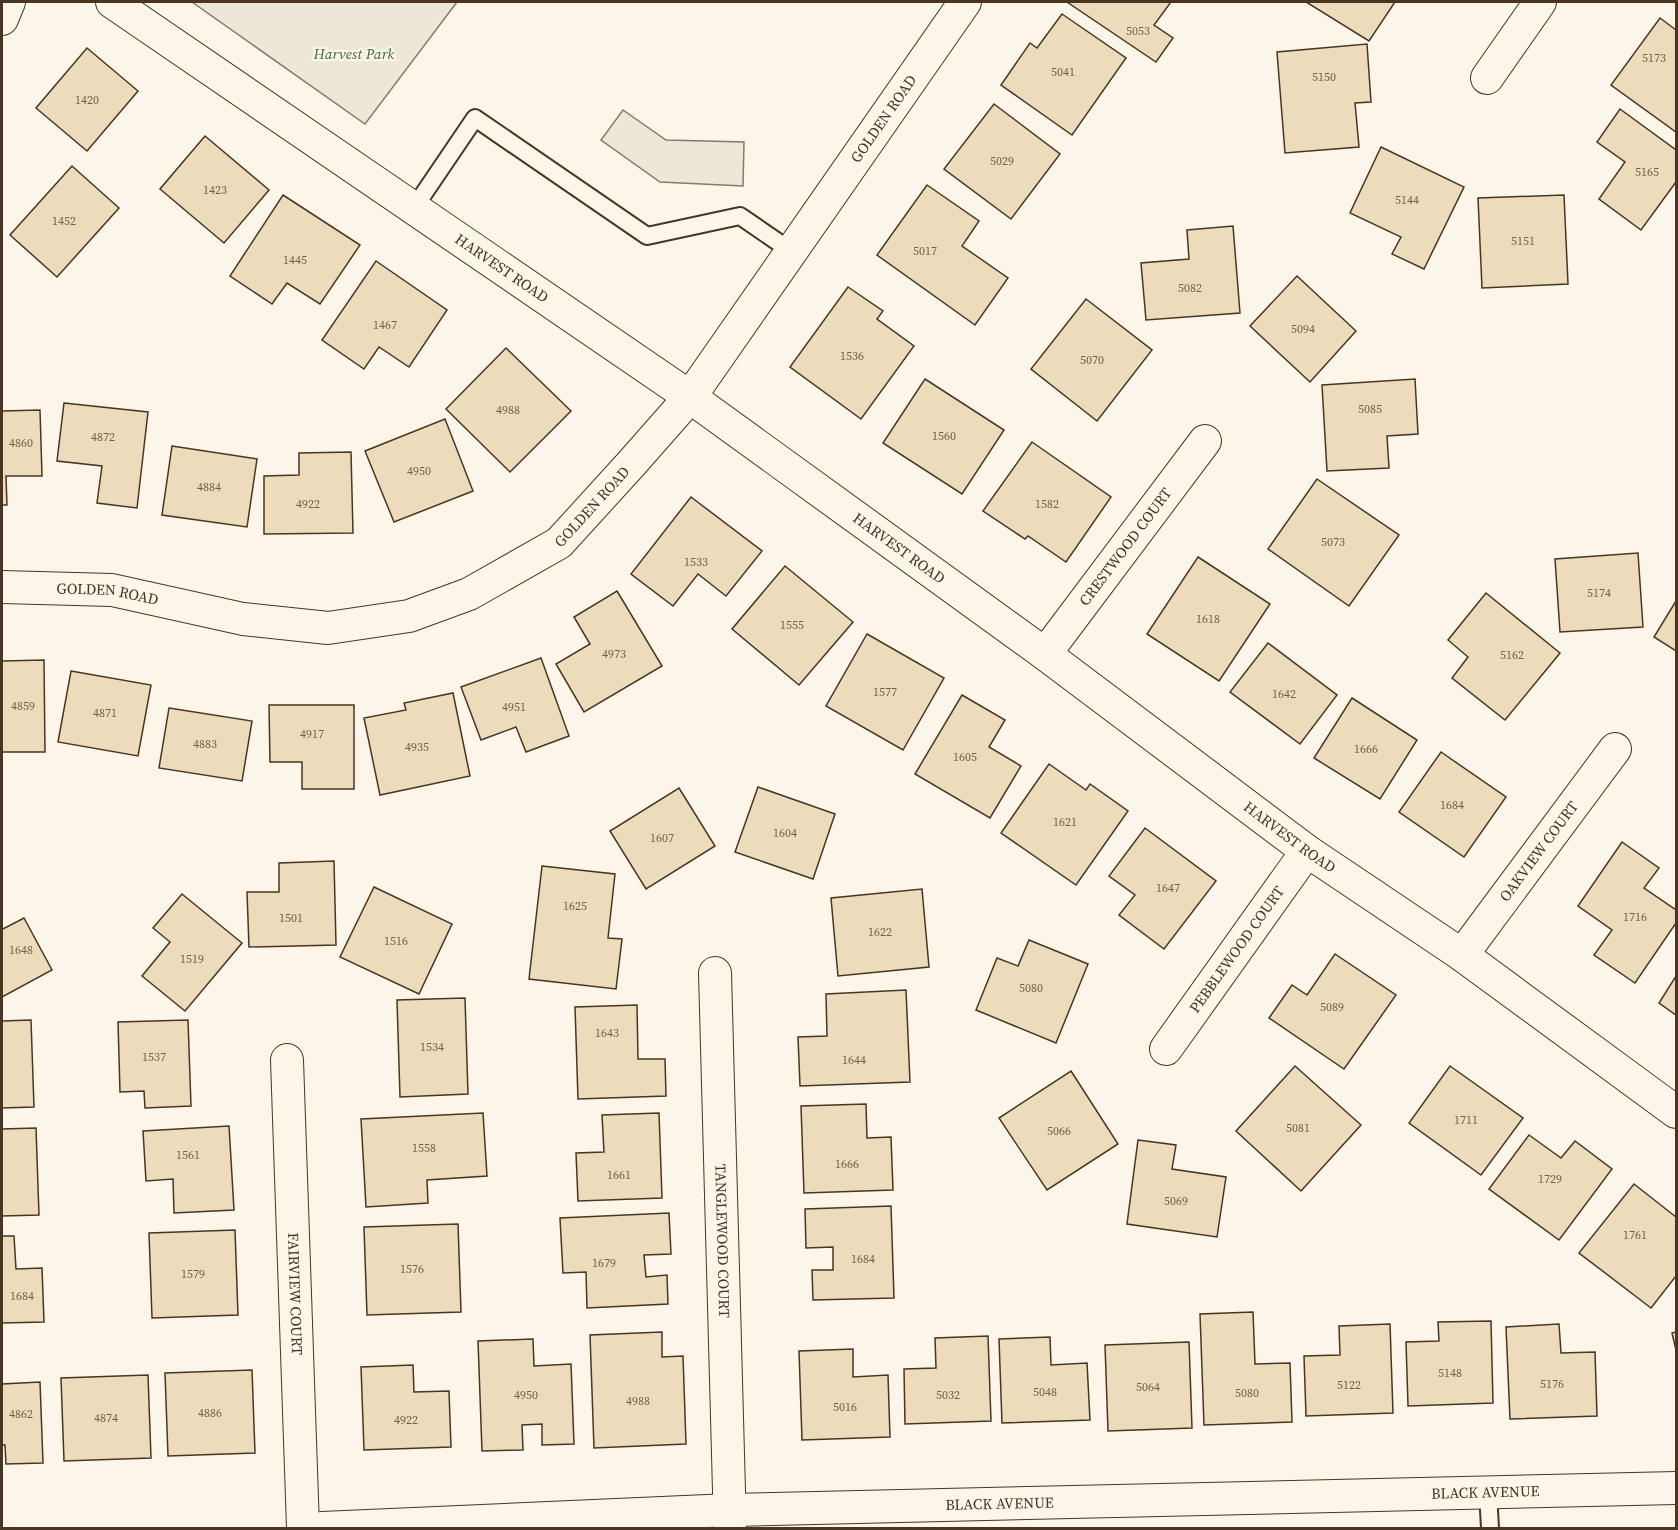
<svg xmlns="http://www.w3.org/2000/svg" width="1678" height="1530" font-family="'Source Serif 4',serif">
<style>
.green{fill:#ede6d9;stroke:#887966;stroke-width:1.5}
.building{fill:#ecdcbc;stroke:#4a3520;stroke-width:1.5}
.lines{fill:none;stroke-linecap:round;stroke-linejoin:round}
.lane-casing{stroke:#4a3520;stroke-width:20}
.street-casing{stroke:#4a3520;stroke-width:34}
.lane{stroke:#fbf6e9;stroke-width:16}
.street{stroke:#fbf6e9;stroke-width:32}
.labels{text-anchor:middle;stroke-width:4.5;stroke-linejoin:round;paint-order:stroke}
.number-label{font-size:12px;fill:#725f47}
.park-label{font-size:15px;font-style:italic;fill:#436837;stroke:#fbf6e9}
.street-label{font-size:15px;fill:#4a3520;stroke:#fbf6e9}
</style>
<rect width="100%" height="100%" fill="#fbf6e9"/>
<g class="green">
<polygon points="192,2 457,2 365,124"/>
<polygon points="623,110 666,140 744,142 743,186 660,182 601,140"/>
</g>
<g class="building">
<polygon points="1067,2 1171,2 1154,25 1173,38 1156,62"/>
<polygon points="1306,2 1395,2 1369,41"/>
<polygon points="1062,14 1126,58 1072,135 1001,85 1030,43 1037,48"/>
<polygon points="1660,18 1676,30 1676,132 1611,85"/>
<polygon points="1367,44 1371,102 1355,103 1359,147 1285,153 1277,52"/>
<polygon points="87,48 138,91 87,151 36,108"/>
<polygon points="994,104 1060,154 1011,219 944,169"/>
<polygon points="1620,109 1676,150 1676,182 1641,230 1599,199 1625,162 1597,142"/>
<polygon points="205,136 269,190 224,243 160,189"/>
<polygon points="1381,147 1464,187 1424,269 1392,254 1401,237 1350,213"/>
<polygon points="72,166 119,208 57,277 10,235"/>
<polygon points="927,185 979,221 962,246 1008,278 975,325 877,255"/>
<polygon points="283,195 360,245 320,304 287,283 272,304 230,276"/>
<polygon points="1564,195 1568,284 1482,288 1478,198"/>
<polygon points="1233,226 1240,313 1146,320 1141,263 1189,259 1187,230"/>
<polygon points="376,261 447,310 409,367 379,347 364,369 322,340"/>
<polygon points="1297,276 1356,331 1310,382 1250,326"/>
<polygon points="848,287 883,311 877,319 914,346 861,419 790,367"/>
<polygon points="1086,299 1152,350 1097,421 1031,369"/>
<polygon points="506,348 571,411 510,472 446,409"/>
<polygon points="925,379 1004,430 962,494 883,443"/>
<polygon points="1415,379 1418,434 1387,436 1389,468 1327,471 1322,385"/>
<polygon points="64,403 148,412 137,508 97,503 102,466 57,461"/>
<polygon points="40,410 42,476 6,476 7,505 2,505 2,411"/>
<polygon points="445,419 473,491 394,522 365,451"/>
<polygon points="1032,442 1111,497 1066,562 1028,536 1025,539 983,511"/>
<polygon points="172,446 257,459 247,527 162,515"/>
<polygon points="351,452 353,533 264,534 264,476 299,475 299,453"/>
<polygon points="1317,479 1399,535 1349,606 1268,549"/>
<polygon points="691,497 762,551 726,596 698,574 673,606 631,574"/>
<polygon points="1638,553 1643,627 1560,632 1555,559"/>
<polygon points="1198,557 1270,604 1219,681 1147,634"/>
<polygon points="785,566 853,622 799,685 732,629"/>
<polygon points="617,591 662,666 584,712 556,664 590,644 574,617"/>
<polygon points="1486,593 1560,653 1505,720 1452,678 1468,657 1448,640"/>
<polygon points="1676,601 1676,651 1654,637"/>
<polygon points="867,634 944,678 903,750 826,706"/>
<polygon points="1268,643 1337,695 1300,744 1230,692"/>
<polygon points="541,658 569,736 526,752 516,727 481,740 461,687"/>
<polygon points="44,660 45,752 2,752 2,661"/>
<polygon points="71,671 151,685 138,756 58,742"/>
<polygon points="453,693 470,776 380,795 364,718 406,710 404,703"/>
<polygon points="962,695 1005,720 989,747 1021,766 990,818 915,774"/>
<polygon points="1352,698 1417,740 1380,799 1314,758"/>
<polygon points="269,705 354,705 354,789 302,789 302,762 270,762"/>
<polygon points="169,708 252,721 242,781 159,768"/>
<polygon points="1441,752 1506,797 1464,857 1399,812"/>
<polygon points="1049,764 1086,790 1090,784 1128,811 1076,885 1001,833"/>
<polygon points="758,787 835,814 813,879 735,852"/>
<polygon points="679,788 715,846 646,889 610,831"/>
<polygon points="1145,828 1216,881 1164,949 1119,915 1135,895 1109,876"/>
<polygon points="1622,842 1659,868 1644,888 1676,910 1676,923 1635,983 1594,955 1612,930 1578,906"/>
<polygon points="334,861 336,945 249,947 247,892 279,892 279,863"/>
<polygon points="542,866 615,874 608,938 622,939 616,989 529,979"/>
<polygon points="374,887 452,924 419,994 340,957"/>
<polygon points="922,889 929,967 838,976 831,898"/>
<polygon points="182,894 242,943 185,1011 142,976 170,942 153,928"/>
<polygon points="24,918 52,970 2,997 2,927 3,929"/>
<polygon points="1029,940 1088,964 1056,1043 976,1010 997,958 1018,966"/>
<polygon points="1335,954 1396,995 1344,1069 1269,1018 1292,985 1307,995"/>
<polygon points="1676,976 1676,1015 1659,1003"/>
<polygon points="906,990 910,1082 800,1086 798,1037 827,1036 826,994"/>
<polygon points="465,998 468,1094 400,1097 397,1000"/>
<polygon points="637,1005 638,1059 665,1059 666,1096 578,1099 575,1007"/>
<polygon points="31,1020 34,1107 2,1108 2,1021"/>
<polygon points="188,1020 191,1106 145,1108 144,1091 120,1092 118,1022"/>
<polygon points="1295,1066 1361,1125 1301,1191 1236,1131"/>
<polygon points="1450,1066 1523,1118 1481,1175 1409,1123"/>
<polygon points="1071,1071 1118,1144 1047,1190 999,1118"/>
<polygon points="866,1104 867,1138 891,1137 893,1190 804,1193 801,1106"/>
<polygon points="483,1113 487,1176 427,1180 428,1203 366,1207 361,1119"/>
<polygon points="659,1113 662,1198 578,1201 576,1153 604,1152 602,1115"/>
<polygon points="229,1126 234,1210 174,1213 173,1179 146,1181 143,1131"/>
<polygon points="36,1128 39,1215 2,1216 2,1129"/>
<polygon points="1529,1135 1561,1158 1575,1141 1612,1169 1559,1240 1489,1189"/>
<polygon points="1138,1140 1176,1145 1172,1169 1226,1177 1217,1237 1127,1224"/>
<polygon points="1634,1184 1676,1217 1676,1276 1651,1308 1579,1253"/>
<polygon points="891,1206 894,1298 813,1300 812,1270 833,1270 833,1247 806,1248 805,1209"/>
<polygon points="669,1213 671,1254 644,1255 646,1277 667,1275 668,1304 587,1308 586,1272 563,1273 560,1218"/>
<polygon points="458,1224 461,1312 367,1315 364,1227"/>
<polygon points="235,1230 238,1315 152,1318 149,1233"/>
<polygon points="2,1236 14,1236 16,1269 42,1268 44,1322 2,1323"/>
<polygon points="1253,1312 1255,1364 1290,1363 1292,1422 1204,1425 1200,1314"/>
<polygon points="1491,1321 1493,1403 1408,1406 1406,1342 1439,1341 1438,1322"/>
<polygon points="1390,1324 1393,1413 1306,1416 1304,1356 1340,1355 1339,1326"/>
<polygon points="1559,1324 1561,1353 1595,1352 1597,1416 1510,1419 1506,1327"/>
<polygon points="662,1332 662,1357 683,1356 686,1444 594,1448 590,1335"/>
<polygon points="1676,1332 1676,1350 1672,1333"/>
<polygon points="988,1336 991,1421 905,1424 904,1369 936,1368 935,1338"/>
<polygon points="1050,1337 1051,1365 1087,1363 1090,1420 1002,1423 999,1339"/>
<polygon points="533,1339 534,1366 571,1364 574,1444 542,1445 542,1424 522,1425 523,1450 482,1451 478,1341"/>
<polygon points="1189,1342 1192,1428 1108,1431 1105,1345"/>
<polygon points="853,1349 853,1377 888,1375 890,1437 802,1440 799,1351"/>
<polygon points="413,1365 414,1392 449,1391 451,1447 364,1450 361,1367"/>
<polygon points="252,1370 255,1453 168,1456 165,1373"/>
<polygon points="148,1375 151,1458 64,1461 61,1378"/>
<polygon points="40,1382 43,1463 6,1464 5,1445 2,1445 2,1384"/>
</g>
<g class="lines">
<g class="lane-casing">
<g id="lane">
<polyline points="414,208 475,118 647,236 740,216 791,251"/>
<polyline points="1488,1492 1490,1528"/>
</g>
</g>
<g class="street-casing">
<g id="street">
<path id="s1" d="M112 2 690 397 1045 654 1307 851 1462 955 1676 1112"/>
<polyline points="2,19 9,2"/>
<polyline points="1487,78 1540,2"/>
<path id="s2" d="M2 587 112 590 243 619 328 628 409 616 469 594 559 543 631 464 690 397 965 2"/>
<path id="s3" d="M1045 654 1205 441"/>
<path id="s4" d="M1462 955 1615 749"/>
<path id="s5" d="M715 973 730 1528"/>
<path id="s6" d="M1166 1049 1307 851"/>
<path id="s7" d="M287 1060 303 1528"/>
<path id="s8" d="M322 1528 730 1510 1676 1488"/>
</g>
</g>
<use href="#lane" class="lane"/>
<use href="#street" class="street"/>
</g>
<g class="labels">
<g class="number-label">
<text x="1138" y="35">5053</text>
<text x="1654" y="62">5173</text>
<text x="1063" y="76">5041</text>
<text x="1324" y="81">5150</text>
<text x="87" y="104">1420</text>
<text x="1002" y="165">5029</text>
<text x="1647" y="176">5165</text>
<text x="215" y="194">1423</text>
<text x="1407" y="204">5144</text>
<text x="64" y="225">1452</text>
<text x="1523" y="245">5151</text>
<text x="925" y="255">5017</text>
<text x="295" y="264">1445</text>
<text x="1190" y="292">5082</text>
<text x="385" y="329">1467</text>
<text x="1303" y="333">5094</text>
<text x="852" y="360">1536</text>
<text x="1092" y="364">5070</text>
<text x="1370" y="413">5085</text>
<text x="508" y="414">4988</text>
<text x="944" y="440">1560</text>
<text x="103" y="441">4872</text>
<text x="21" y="447">4860</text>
<text x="419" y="475">4950</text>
<text x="209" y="491">4884</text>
<text x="308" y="508">4922</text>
<text x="1047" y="508">1582</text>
<text x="1333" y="546">5073</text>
<text x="696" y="566">1533</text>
<text x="1599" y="597">5174</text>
<text x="1208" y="623">1618</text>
<text x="792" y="629">1555</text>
<text x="614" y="658">4973</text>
<text x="1512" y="659">5162</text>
<text x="885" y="696">1577</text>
<text x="1284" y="698">1642</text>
<text x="23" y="710">4859</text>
<text x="514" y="711">4951</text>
<text x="105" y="717">4871</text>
<text x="312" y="738">4917</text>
<text x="205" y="748">4883</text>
<text x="417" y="751">4935</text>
<text x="1366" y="753">1666</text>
<text x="965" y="761">1605</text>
<text x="1452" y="809">1684</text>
<text x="1065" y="826">1621</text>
<text x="785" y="837">1604</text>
<text x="662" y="842">1607</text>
<text x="1168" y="892">1647</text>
<text x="575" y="910">1625</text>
<text x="1635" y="921">1716</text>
<text x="291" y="922">1501</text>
<text x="880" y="936">1622</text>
<text x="396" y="945">1516</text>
<text x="21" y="954">1648</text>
<text x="192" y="963">1519</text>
<text x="1031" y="992">5080</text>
<text x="1332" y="1011">5089</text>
<text x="607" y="1037">1643</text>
<text x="432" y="1051">1534</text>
<text x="154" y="1061">1537</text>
<text x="854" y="1064">1644</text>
<text x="1466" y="1124">1711</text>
<text x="1298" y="1132">5081</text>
<text x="1059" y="1135">5066</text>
<text x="424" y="1152">1558</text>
<text x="188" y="1159">1561</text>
<text x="847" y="1168">1666</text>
<text x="619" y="1179">1661</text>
<text x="1550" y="1183">1729</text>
<text x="1176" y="1205">5069</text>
<text x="1635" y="1239">1761</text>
<text x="863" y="1263">1684</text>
<text x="604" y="1267">1679</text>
<text x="412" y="1273">1576</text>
<text x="193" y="1278">1579</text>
<text x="22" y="1300">1684</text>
<text x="1450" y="1377">5148</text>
<text x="1552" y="1388">5176</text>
<text x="1349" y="1389">5122</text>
<text x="1148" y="1391">5064</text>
<text x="1045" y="1396">5048</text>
<text x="1247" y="1397">5080</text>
<text x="526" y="1399">4950</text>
<text x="948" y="1399">5032</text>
<text x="638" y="1405">4988</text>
<text x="845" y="1411">5016</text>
<text x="210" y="1417">4886</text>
<text x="21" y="1418">4862</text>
<text x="106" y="1422">4874</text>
<text x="406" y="1424">4922</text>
</g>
<g class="park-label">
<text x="354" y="59">Harvest Park</text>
</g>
<g class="street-label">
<text dy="5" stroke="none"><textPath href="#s2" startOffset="1114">GOLDEN ROAD</textPath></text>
<text dy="5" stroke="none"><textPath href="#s1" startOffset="472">HARVEST ROAD</textPath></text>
<text dy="5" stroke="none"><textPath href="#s2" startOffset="628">GOLDEN ROAD</textPath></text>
<text dy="5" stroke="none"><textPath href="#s3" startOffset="134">CRESTWOOD COURT</textPath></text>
<text dy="5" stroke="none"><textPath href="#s1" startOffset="958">HARVEST ROAD</textPath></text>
<text dy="5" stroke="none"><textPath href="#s2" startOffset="106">GOLDEN ROAD</textPath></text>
<text dy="5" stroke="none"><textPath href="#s1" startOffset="1444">HARVEST ROAD</textPath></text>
<text dy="5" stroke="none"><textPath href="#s4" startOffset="129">OAKVIEW COURT</textPath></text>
<text dy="5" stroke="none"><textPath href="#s6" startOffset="122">PEBBLEWOOD COURT</textPath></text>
<text dy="5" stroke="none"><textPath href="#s5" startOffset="268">TANGLEWOOD COURT</textPath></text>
<text dy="5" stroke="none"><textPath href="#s7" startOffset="234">FAIRVIEW COURT</textPath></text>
<text dy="5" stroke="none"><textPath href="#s8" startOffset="1164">BLACK AVENUE</textPath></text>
<text dy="5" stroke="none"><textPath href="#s8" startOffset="678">BLACK AVENUE</textPath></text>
</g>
</g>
<rect width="1678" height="1530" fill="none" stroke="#4a3520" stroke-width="6"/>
</svg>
